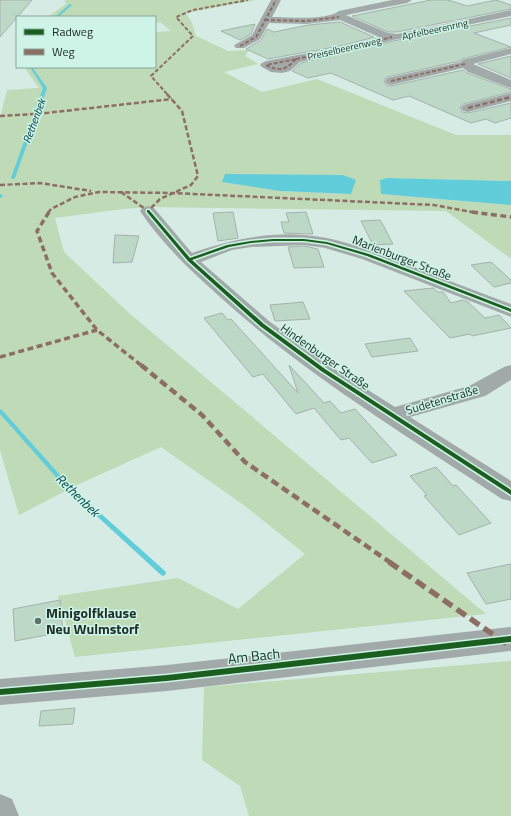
<svg xmlns="http://www.w3.org/2000/svg" width="511" height="816" font-family="'Titillium Web',sans-serif">
<style>
.green{fill:#bedab6;fill-rule:evenodd}
.water{fill:#62cdda}
.lines{fill:none;stroke-linecap:round;stroke-linejoin:round}
.stream{fill:#62cdda;fill-rule:evenodd}
.building{fill:#bed8c8;stroke:#a3b2ab}
.street{fill:#a2aaa9;fill-rule:evenodd}
.quiet-far4{stroke:#8d6e63;stroke-width:2;stroke-dasharray:4 2;stroke-linecap:butt}
.quiet-far3{stroke:#8d6e63;stroke-width:2.5;stroke-dasharray:5 2.5;stroke-linecap:butt}
.quiet-far2{stroke:#8d6e63;stroke-width:3.5;stroke-dasharray:6 3.5;stroke-linecap:butt}
.quiet-far1{stroke:#8d6e63;stroke-width:4.5;stroke-dasharray:8 4.5;stroke-linecap:butt}
.quiet{stroke:#8d6e63;stroke-width:5.5;stroke-dasharray:11 5.5;stroke-linecap:butt}
.cycleway-casing{stroke:#cdf4e6;stroke-width:3}
.cycleway{fill:#1b5e20;fill-rule:evenodd}
.poi-dot{fill:#60706a;stroke:#cdf4e6;stroke-width:1.5}
.labels{text-anchor:middle;stroke-width:3;stroke-linejoin:round;paint-order:stroke}
.far-street-label{font-size:10px;fill:#202e29;stroke:#cdf4e6}
.far-water-label{font-size:11px;font-style:italic;fill:#01414b;stroke:#cdf4e6}
.street-label{font-size:12px;fill:#202e29;stroke:#cdf4e6}
.water-label{font-size:13px;font-style:italic;fill:#01414b;stroke:#cdf4e6}
.near-poi-label{font-size:14px;font-weight:bold;fill:#202e29;stroke:#cdf4e6;text-anchor:start}
.near-street-label{font-size:14px;fill:#202e29;stroke:#cdf4e6}
</style>
<rect width="100%" height="100%" fill="#d6ebe3"/>
<g class="green">
<path d="M65 0H256L186 13 192 23 196 36 228 51 249 50 245 56 258 64 224 72 262 92 317 79 456 135H511V181L387 178 380 180 382 194 511 205V259L446 211 147 207 123 209 55 218 64 252 129 313 486 614 75 657 58 596 178 578 238 609 305 554 245 506 161 447 79 484 19 515 0 450V118L7 90 39 88 24 67H155V32L171 31 160 22 155 23V17H48L66 4ZM222 182 351 194 279 191Z"/>
<polygon points="511,661 511,816 249,816 240,786 202,760 204,687"/>
</g>
<g class="water">
<polygon points="225,174 343,175 356,180 351,194 279,191 222,182"/>
<polygon points="387,178 511,181 511,205 381,194 380,180"/>
</g>
<g class="lines">
<g class="stream">
<polygon points="70,4 72,5 58,17 55,17"/>
<polygon points="30,67 32,67 47,88 15,178 13,179 11,178 43,88"/>
<polygon points="0,194 3,195 1,198 0,198"/>
<polygon points="0,409 2,410 68,484 165,571 166,573 165,575 163,576 161,575 64,486 0,414"/>
</g>
</g>
<g class="building">
<polygon points="0,0 32,0 0,37"/>
<polygon points="431,0 448,0 467,6 496,0 511,5 511,9 397,32 388,32 352,16"/>
<polygon points="511,18 511,25 474,33 511,47 462,59 460,61 387,77 384,80 386,85 391,86 463,70 467,73 511,89 511,92 463,104 460,107 462,112 468,113 511,103 511,118 495,123 486,119 471,123 409,96 393,100 331,73 308,78 292,71 301,63 393,41"/>
<polygon points="340,22 374,37 345,45 268,59 246,49 261,40 267,29 274,32 308,25"/>
<polygon points="255,24 251,34 240,40 221,31"/>
<polygon points="511,56 511,78 478,64"/>
<polygon points="233,212 238,238 218,241 213,213"/>
<polygon points="306,212 313,234 284,233 281,222 289,222 286,213"/>
<polygon points="380,220 383,225 393,244 373,245 361,221"/>
<polygon points="115,235 139,236 132,262 113,263"/>
<polygon points="304,246 318,249 324,267 294,268 288,247"/>
<polygon points="491,262 511,280 511,283 494,287 471,265"/>
<polygon points="433,288 438,292 443,292 451,303 463,300 468,302 485,318 499,315 511,328 472,336 470,334 450,338 404,291"/>
<polygon points="303,302 310,319 275,321 270,305"/>
<polygon points="222,313 228,320 231,319 298,393 289,365 324,403 330,401 341,413 355,409 397,455 372,463 349,438 341,440 314,408 296,414 263,374 253,377 204,318"/>
<polygon points="410,338 418,351 372,357 365,344"/>
<polygon points="436,467 453,486 456,485 491,523 459,535 424,496 427,495 410,476"/>
<polygon points="511,564 511,599 486,604 467,573"/>
<polygon points="60,600 63,632 15,641 13,609"/>
<polygon points="75,708 73,724 39,726 41,711"/>
</g>
<g class="lines">
<g class="street">
<path d="M271 0H281L272 17C290 17 325 21 339 11L392 0H412L407 3 346 15 388 33 397 34 511 10V16L393 40 346 52 300 62 290 71 282 73 271 72 262 67 260 65 262 63 266 61 345 46 379 37 340 20 306 24 269 23 260 39 244 48H236L234 46 236 44 252 35Z"/>
<polygon points="511,48 511,54 473,64 511,80 511,88 468,72 463,68 391,85 387,84 385,81 387,78 461,62 462,60"/>
<polygon points="511,93 511,101 468,112 463,111 461,108 463,105"/>
<path d="M148 206 154 208 192 253C229 240 266 232 305 235 342 238 378 253 412 266 445 279 478 292 511 304V317L362 259 325 248 304 245 251 247 232 250 201 262 269 321 330 366 395 407 469 386 504 367 511 365V380L485 396 410 417 511 481V501L502 499C406 435 306 375 220 297 191 271 162 244 140 211L142 208Z"/>
<polygon points="511,627 511,651 167,691 0,705 0,679 167,665"/>
<polygon points="0,794 12,799 19,816 0,816"/>
</g>
<g class="quiet-far4">
<polyline points="265,20 306,21 339,17"/>
<polyline points="240,46 256,37 276,0"/>
<path d="M296 59C286 70 280 72 266 65Z"/>
<polyline points="296,59 346,49 392,37"/>
<polyline points="391,81 465,64"/>
<polyline points="167,94 151,76 193,36 176,17 193,10 248,0"/>
</g>
<g class="quiet-far3">
<polyline points="468,108 511,97"/>
<polyline points="37,114 172,99"/>
<polyline points="0,116 35,114"/>
<polyline points="0,185 40,183 91,191"/>
<polyline points="121,192 148,211 160,199 191,185 198,176 182,111 166,93"/>
<polyline points="48,213 51,209 75,197 99,192 172,193 434,205 477,213"/>
</g>
<g class="quiet-far2">
<polyline points="49,212 37,231 52,273 97,330 142,366"/>
<polyline points="472,212 511,217"/>
<polyline points="0,357 97,330"/>
</g>
<polyline class="quiet-far1" points="141,365 202,415 245,462 391,563"/>
<polyline class="quiet" points="389,562 511,647"/>
<g class="cycleway-casing">
<g id="cycleway">
<polygon points="147,210 149,210 190,258 227,245 251,241 273,239 304,239 327,242 369,254 511,309 511,312 367,256 327,244 304,241 273,241 251,243 229,247 192,260 264,324 325,369 511,490 511,495 321,371 260,326 188,261 147,212"/>
<polygon points="511,636 511,642 167,681 0,695 0,689 167,675"/>
</g>
</g>
<use href="#cycleway" class="cycleway"/>
</g>
<circle class="poi-dot" cx="38" cy="621" r="4"/>
<g class="labels">
<g class="far-street-label">
<text transform="translate(435 29) rotate(-12)" y="4">Apfelbeerenring</text>
<text transform="translate(344 48) rotate(-13)" y="4">Preiselbeerenweg</text>
</g>
<g class="far-water-label">
<text transform="translate(34 121) rotate(-70)" y="4">Rethenbek</text>
</g>
<g class="street-label">
<text transform="translate(402 258) rotate(21)" y="4">Marienburger Straße</text>
<text transform="translate(325 357) rotate(35)" y="4">Hindenburger Straße</text>
<text transform="translate(442 400) rotate(-17)" y="4">Sudetenstraße</text>
</g>
<g class="water-label">
<text transform="translate(78 495) rotate(44)" y="5">Rethenbek</text>
</g>
<g class="near-poi-label">
<text x="46" y="618">Minigolfklause<tspan x="46" dy="16">Neu Wulmstorf</tspan></text>
</g>
<g class="near-street-label">
<text transform="translate(254 656) rotate(-6)" y="5">Am Bach</text>
</g>
</g>
<rect x="16" y="16" width="140" height="52" fill="#cdf4e6" stroke="#88a59a"/>
<rect x="24" y="29" width="20" height="6" fill="#1b5e20" stroke="#88a59a"/>
<text x="52" y="36" font-size="12" fill="#202e29">Radweg</text>
<rect x="24" y="49" width="20" height="6" fill="#8d6e63" stroke="#88a59a"/>
<text x="52" y="56" font-size="12" fill="#202e29">Weg</text>
</svg>
